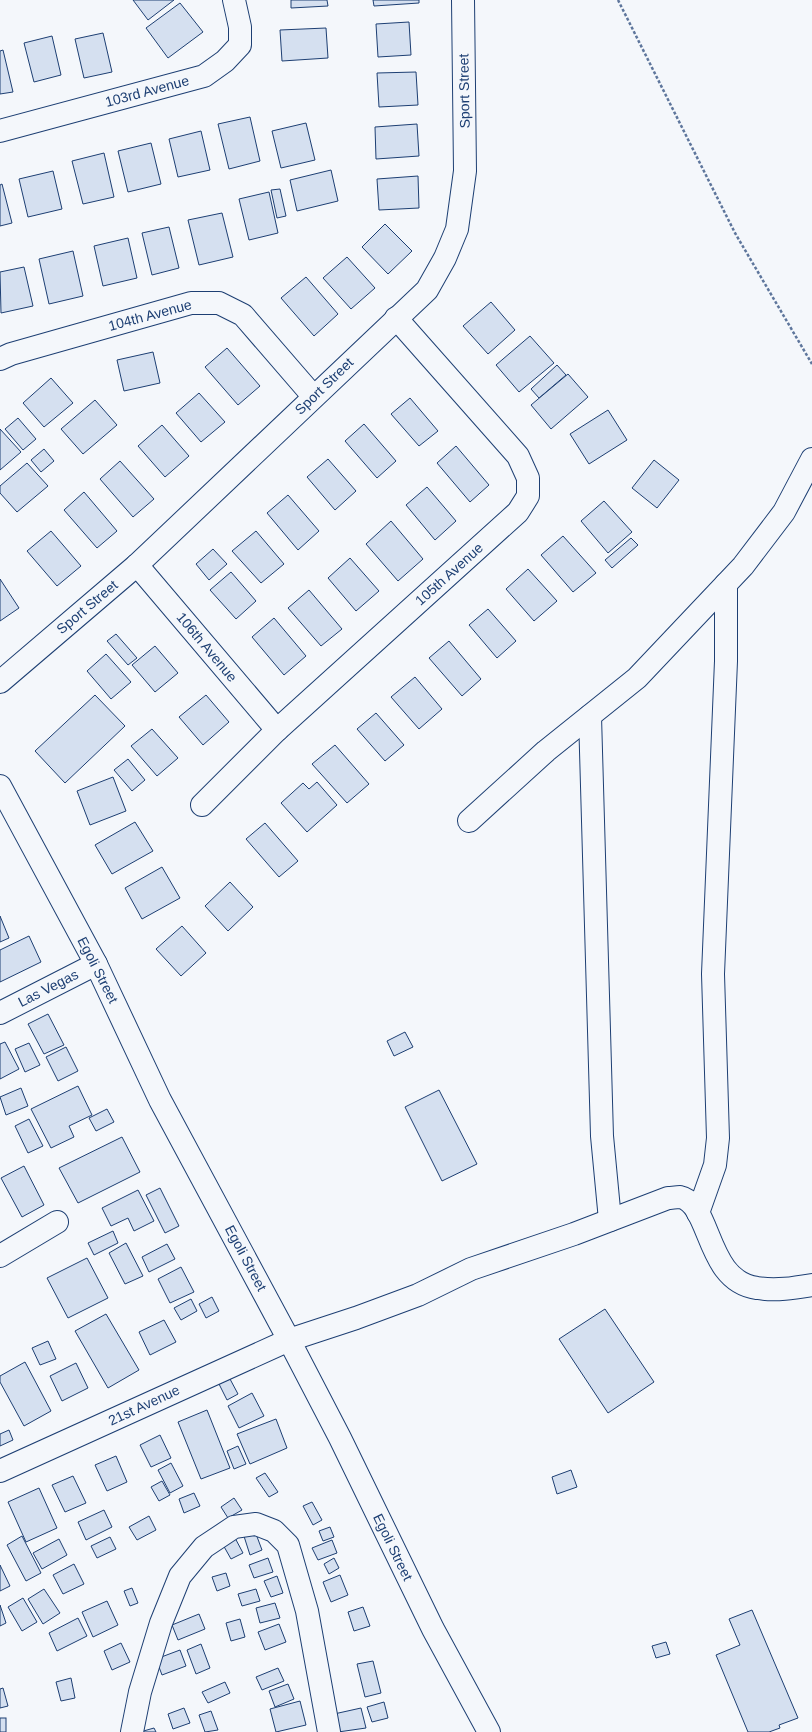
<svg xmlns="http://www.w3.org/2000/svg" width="812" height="1732" font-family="Helvetica,sans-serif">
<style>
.building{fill:#d5e0f0;stroke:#1d3f73}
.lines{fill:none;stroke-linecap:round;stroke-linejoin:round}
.minor-casing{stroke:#1d3f73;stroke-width:24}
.path{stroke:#5e769c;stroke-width:2.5;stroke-dasharray:3 2;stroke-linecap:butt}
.minor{stroke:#f4f7fb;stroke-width:22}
.labels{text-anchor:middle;stroke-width:3;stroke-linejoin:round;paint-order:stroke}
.street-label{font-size:14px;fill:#1d3f73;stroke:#f4f7fb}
</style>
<rect width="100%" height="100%" fill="#f4f7fb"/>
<g class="building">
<polygon points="133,0 174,0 148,20"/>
<polygon points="291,0 327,0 328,6 291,8"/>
<polygon points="373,0 419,0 419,3 374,6"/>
<polygon points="180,3 203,32 168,58 146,28"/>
<polygon points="409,22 411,55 378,57 376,24"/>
<polygon points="326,28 328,58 282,61 280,30"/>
<polygon points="103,33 112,72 84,78 75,39"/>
<polygon points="52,36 61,75 34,82 24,43"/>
<polygon points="3,50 13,92 0,94 0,51"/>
<polygon points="416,72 418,105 379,107 377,73"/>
<polygon points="250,117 260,161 229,169 218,124"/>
<polygon points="306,123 315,160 281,168 272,131"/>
<polygon points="417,124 419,156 376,159 375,127"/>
<polygon points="201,131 210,170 178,177 169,139"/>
<polygon points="151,143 161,184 128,192 118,151"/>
<polygon points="104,153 114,197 83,204 72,161"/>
<polygon points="331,170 338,201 297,211 290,180"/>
<polygon points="53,171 62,209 28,217 19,179"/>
<polygon points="418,176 419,208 379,210 377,179"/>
<polygon points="2,184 12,223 0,226 0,185"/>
<polygon points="280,189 286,216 277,218 271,190"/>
<polygon points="269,192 278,233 249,240 239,199"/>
<polygon points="222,213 233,257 199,265 188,220"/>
<polygon points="385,224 412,251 388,274 362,247"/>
<polygon points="169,227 179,268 152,275 142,233"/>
<polygon points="128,238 137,278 103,286 94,246"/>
<polygon points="73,251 83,296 49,304 39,259"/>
<polygon points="347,257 375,288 351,309 323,278"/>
<polygon points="24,267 33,306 1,313 0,272"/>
<polygon points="306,277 338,314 314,336 281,298"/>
<polygon points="491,302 515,330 488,354 463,326"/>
<polygon points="530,336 554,363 519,392 496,365"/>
<polygon points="227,348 260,386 238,405 205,367"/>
<polygon points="153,352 160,383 124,391 117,360"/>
<polygon points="557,365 566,375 539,398 531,389"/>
<polygon points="568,374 588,397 551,429 531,405"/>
<polygon points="51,378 73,403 44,427 23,403"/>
<polygon points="199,393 225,422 201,442 176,413"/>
<polygon points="410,398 438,431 419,446 391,414"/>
<polygon points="95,400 117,425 83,454 61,429"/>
<polygon points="608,410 627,440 589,464 570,434"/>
<polygon points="18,418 36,439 23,450 5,429"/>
<polygon points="364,424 396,461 377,478 345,441"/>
<polygon points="162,425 189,456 165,477 138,446"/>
<polygon points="0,429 21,452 0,470"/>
<polygon points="456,446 489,485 470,502 437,463"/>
<polygon points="44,449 54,461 41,472 31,460"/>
<polygon points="328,459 356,491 335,510 307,477"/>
<polygon points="654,460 679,480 657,508 632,488"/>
<polygon points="120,461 154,499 133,517 100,479"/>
<polygon points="27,463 48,486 17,512 0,493 0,486"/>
<polygon points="427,487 456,521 435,540 406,505"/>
<polygon points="84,492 117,531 97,548 64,510"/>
<polygon points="288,495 319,531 298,550 267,513"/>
<polygon points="604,501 632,532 608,553 581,521"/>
<polygon points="391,521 423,559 398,581 366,544"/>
<polygon points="51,531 81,566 57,586 27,551"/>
<polygon points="256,531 284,564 261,583 232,551"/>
<polygon points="563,536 596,573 573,592 541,555"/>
<polygon points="631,538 638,545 612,568 605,560"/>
<polygon points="213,549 227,564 209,580 196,564"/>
<polygon points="350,558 379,591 356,611 328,578"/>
<polygon points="528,569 557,601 534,621 506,589"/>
<polygon points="231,572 256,601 236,619 210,590"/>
<polygon points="0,579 19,608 0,621"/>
<polygon points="309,590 342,629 321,646 288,608"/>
<polygon points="488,609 516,641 497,658 469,625"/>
<polygon points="274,618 306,656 284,675 252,637"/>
<polygon points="116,634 137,658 128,665 107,641"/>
<polygon points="449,641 481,679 462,696 429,658"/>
<polygon points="155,646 178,673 155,692 132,665"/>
<polygon points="106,654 131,682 111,699 87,671"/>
<polygon points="415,677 442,709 419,729 391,697"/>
<polygon points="95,695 125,726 65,783 35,751"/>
<polygon points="206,695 229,722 203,745 179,717"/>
<polygon points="376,713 404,745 385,761 357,729"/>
<polygon points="152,729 178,758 157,776 131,746"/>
<polygon points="335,745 369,784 347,803 312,764"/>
<polygon points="128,759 145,780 132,791 114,770"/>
<polygon points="113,777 126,811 90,825 77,791"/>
<polygon points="317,782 337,805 307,832 281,803 303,783 309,789"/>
<polygon points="135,822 153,851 112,874 95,845"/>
<polygon points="265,823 298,861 279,877 246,839"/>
<polygon points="162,867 180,898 142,919 125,888"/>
<polygon points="230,882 253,907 228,931 205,906"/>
<polygon points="0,916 9,938 0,942"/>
<polygon points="182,926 206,953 181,976 156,949"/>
<polygon points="29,936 41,962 0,982 0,950"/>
<polygon points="48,1014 64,1045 44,1054 28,1024"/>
<polygon points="405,1032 413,1047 394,1056 387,1041"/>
<polygon points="5,1042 19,1069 0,1079 0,1044"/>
<polygon points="29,1043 40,1065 25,1072 15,1049"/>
<polygon points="66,1047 78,1071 58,1081 46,1057"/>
<polygon points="78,1086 92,1115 69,1126 74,1137 51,1148 31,1109"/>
<polygon points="21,1088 28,1106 6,1115 0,1097"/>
<polygon points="439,1090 477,1164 442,1181 405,1107"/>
<polygon points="107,1109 114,1122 96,1131 89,1118"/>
<polygon points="29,1119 43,1146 28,1153 15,1126"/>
<polygon points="122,1137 140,1172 78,1203 59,1168"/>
<polygon points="24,1166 44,1205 22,1217 1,1178"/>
<polygon points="160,1188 179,1226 165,1233 146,1195"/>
<polygon points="138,1190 154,1221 134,1231 128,1218 111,1226 102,1208"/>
<polygon points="113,1231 118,1243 94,1255 88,1243"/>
<polygon points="126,1243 143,1276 125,1284 109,1253"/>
<polygon points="167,1244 175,1259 149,1272 142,1257"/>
<polygon points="87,1258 108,1298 68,1318 47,1278"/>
<polygon points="181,1267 194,1292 170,1303 158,1279"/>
<polygon points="212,1297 219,1311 206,1318 199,1304"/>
<polygon points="191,1299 197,1311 181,1320 174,1308"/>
<polygon points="605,1309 654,1382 608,1413 559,1339"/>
<polygon points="106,1314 139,1370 108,1388 75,1331"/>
<polygon points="164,1320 176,1342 150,1355 139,1332"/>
<polygon points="48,1341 56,1359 40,1365 32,1348"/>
<polygon points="25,1362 51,1411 24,1426 0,1382 0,1376"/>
<polygon points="76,1363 88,1388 62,1401 50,1376"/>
<polygon points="230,1379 238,1394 227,1400 219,1384"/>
<polygon points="252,1393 264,1416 239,1428 228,1406"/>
<polygon points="207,1410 230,1468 201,1479 178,1422"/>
<polygon points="276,1419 287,1448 250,1464 237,1434"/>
<polygon points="9,1430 13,1440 0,1446 0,1434"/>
<polygon points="160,1435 171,1458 151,1467 140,1445"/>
<polygon points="238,1446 246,1464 234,1469 227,1451"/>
<polygon points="116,1456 127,1482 107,1491 95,1465"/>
<polygon points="171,1463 183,1486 170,1493 158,1470"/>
<polygon points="571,1470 577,1487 557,1494 552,1477"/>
<polygon points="265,1473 278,1492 269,1497 256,1478"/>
<polygon points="73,1476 86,1503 65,1512 52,1485"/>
<polygon points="162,1481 170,1495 159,1501 151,1487"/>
<polygon points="39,1488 57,1528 26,1542 8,1502"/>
<polygon points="194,1493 200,1506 184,1513 179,1499"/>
<polygon points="234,1498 242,1510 228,1518 221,1507"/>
<polygon points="312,1502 322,1520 313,1525 303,1506"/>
<polygon points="104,1510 112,1527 86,1540 78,1522"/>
<polygon points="149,1516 156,1530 137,1540 129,1527"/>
<polygon points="253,1526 262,1550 250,1555 242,1530"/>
<polygon points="330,1527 334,1537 323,1541 319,1531"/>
<polygon points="22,1536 41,1573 26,1581 7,1545"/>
<polygon points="234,1536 243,1553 231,1559 222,1543"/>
<polygon points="110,1537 116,1549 97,1558 91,1546"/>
<polygon points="59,1539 67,1555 42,1569 33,1553"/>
<polygon points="332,1540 337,1553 318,1560 312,1548"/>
<polygon points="268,1558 273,1572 254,1578 249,1565"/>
<polygon points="334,1558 339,1568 329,1574 324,1564"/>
<polygon points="74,1564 84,1584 63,1594 53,1575"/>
<polygon points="0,1565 10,1586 0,1591"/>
<polygon points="226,1573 230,1586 217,1591 212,1577"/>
<polygon points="340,1575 348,1595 331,1602 323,1582"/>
<polygon points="277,1576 283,1593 271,1597 264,1581"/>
<polygon points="132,1588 138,1603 130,1606 124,1591"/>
<polygon points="44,1589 60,1613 43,1624 28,1599"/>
<polygon points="256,1589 260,1601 242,1606 238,1594"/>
<polygon points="23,1598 37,1622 22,1631 8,1607"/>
<polygon points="107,1601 118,1625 93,1637 82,1612"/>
<polygon points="275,1603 280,1618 260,1623 256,1608"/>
<polygon points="0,1605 6,1623 0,1626"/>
<polygon points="363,1607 370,1626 354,1631 348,1612"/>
<polygon points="752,1610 798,1718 779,1725 780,1728 769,1732 748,1732 716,1655 740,1645 729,1619"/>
<polygon points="199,1614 205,1629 178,1640 172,1625"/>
<polygon points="78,1618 87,1636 57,1651 49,1633"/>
<polygon points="240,1619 245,1637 231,1641 226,1623"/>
<polygon points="279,1624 286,1642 265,1650 258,1632"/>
<polygon points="666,1642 670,1654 656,1658 652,1646"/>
<polygon points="121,1643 130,1662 112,1670 104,1651"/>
<polygon points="201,1644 210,1668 196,1674 187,1650"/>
<polygon points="180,1650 186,1666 162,1675 156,1659"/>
<polygon points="373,1661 381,1693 365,1697 357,1664"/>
<polygon points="278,1668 284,1681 262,1690 256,1677"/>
<polygon points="71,1678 75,1698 61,1701 56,1682"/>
<polygon points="225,1682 230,1693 208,1703 202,1692"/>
<polygon points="288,1684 294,1699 275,1707 269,1691"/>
<polygon points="3,1688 8,1706 0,1708 0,1689"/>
<polygon points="300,1701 306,1725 276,1732 270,1709"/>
<polygon points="384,1702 388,1718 372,1722 367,1707"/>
<polygon points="184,1708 190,1723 173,1729 168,1714"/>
<polygon points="361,1708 366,1728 338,1732 334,1714"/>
<polygon points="211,1711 218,1730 205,1732 199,1715"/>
<rect x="0" y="1718" width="6" height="14"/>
<polygon points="154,1728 156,1732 140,1732"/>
</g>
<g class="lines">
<g class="minor-casing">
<g id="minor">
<polyline points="0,131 204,76 225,61 240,45 240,27 234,0"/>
<polyline points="0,359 11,354 191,303 219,303 243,315 313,396"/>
<polyline points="137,565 277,730"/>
<polyline points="0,682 137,565 427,290 445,258 457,229 465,171 463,0"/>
<polyline points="590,716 602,1136 610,1220"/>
<polyline points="0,786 96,964 160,1100 289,1340 340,1438 433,1629 489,1732"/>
<polyline points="202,805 277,730 518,512 528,496 528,478 518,456 396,318"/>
<polyline points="469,821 546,751 637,678 743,566 784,512 812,459"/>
<polyline points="0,1013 96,964"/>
<polyline points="698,1213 715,1165 718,1138 713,974 726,661 726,584"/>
<polyline points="0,1256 57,1222"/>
<path d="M0 1471 289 1340 356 1318 418 1295 471 1269 574 1234 668 1198C671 1198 676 1197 680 1197 712 1203 705 1281 757 1288 776 1291 794 1288 812 1285"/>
<polyline points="132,1732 140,1692 161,1623 180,1576 204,1547 234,1527 256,1524 274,1531 288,1545 307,1611 329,1732"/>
</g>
</g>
<polyline class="path" points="618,0 735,233 812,364"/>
<use href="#minor" class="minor"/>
</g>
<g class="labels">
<g class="street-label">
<text transform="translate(147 91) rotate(-15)" y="5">103rd Avenue</text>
<text transform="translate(464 91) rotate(-91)" y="5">Sport Street</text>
<text transform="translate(150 315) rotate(-15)" y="5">104th Avenue</text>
<text transform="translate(324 386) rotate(-44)" y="5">Sport Street</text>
<text transform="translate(449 574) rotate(-42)" y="5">105th Avenue</text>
<text transform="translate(87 607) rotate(-40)" y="5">Sport Street</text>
<text transform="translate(207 647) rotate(50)" y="5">106th Avenue</text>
<text transform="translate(98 970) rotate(63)" y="5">Egoli Street</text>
<text transform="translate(48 988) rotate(-27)" y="5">Las Vegas</text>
<text transform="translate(246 1258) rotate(62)" y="5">Egoli Street</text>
<text transform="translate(144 1405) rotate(-25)" y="5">21st Avenue</text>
<text transform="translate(393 1547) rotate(64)" y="5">Egoli Street</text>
</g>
</g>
</svg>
